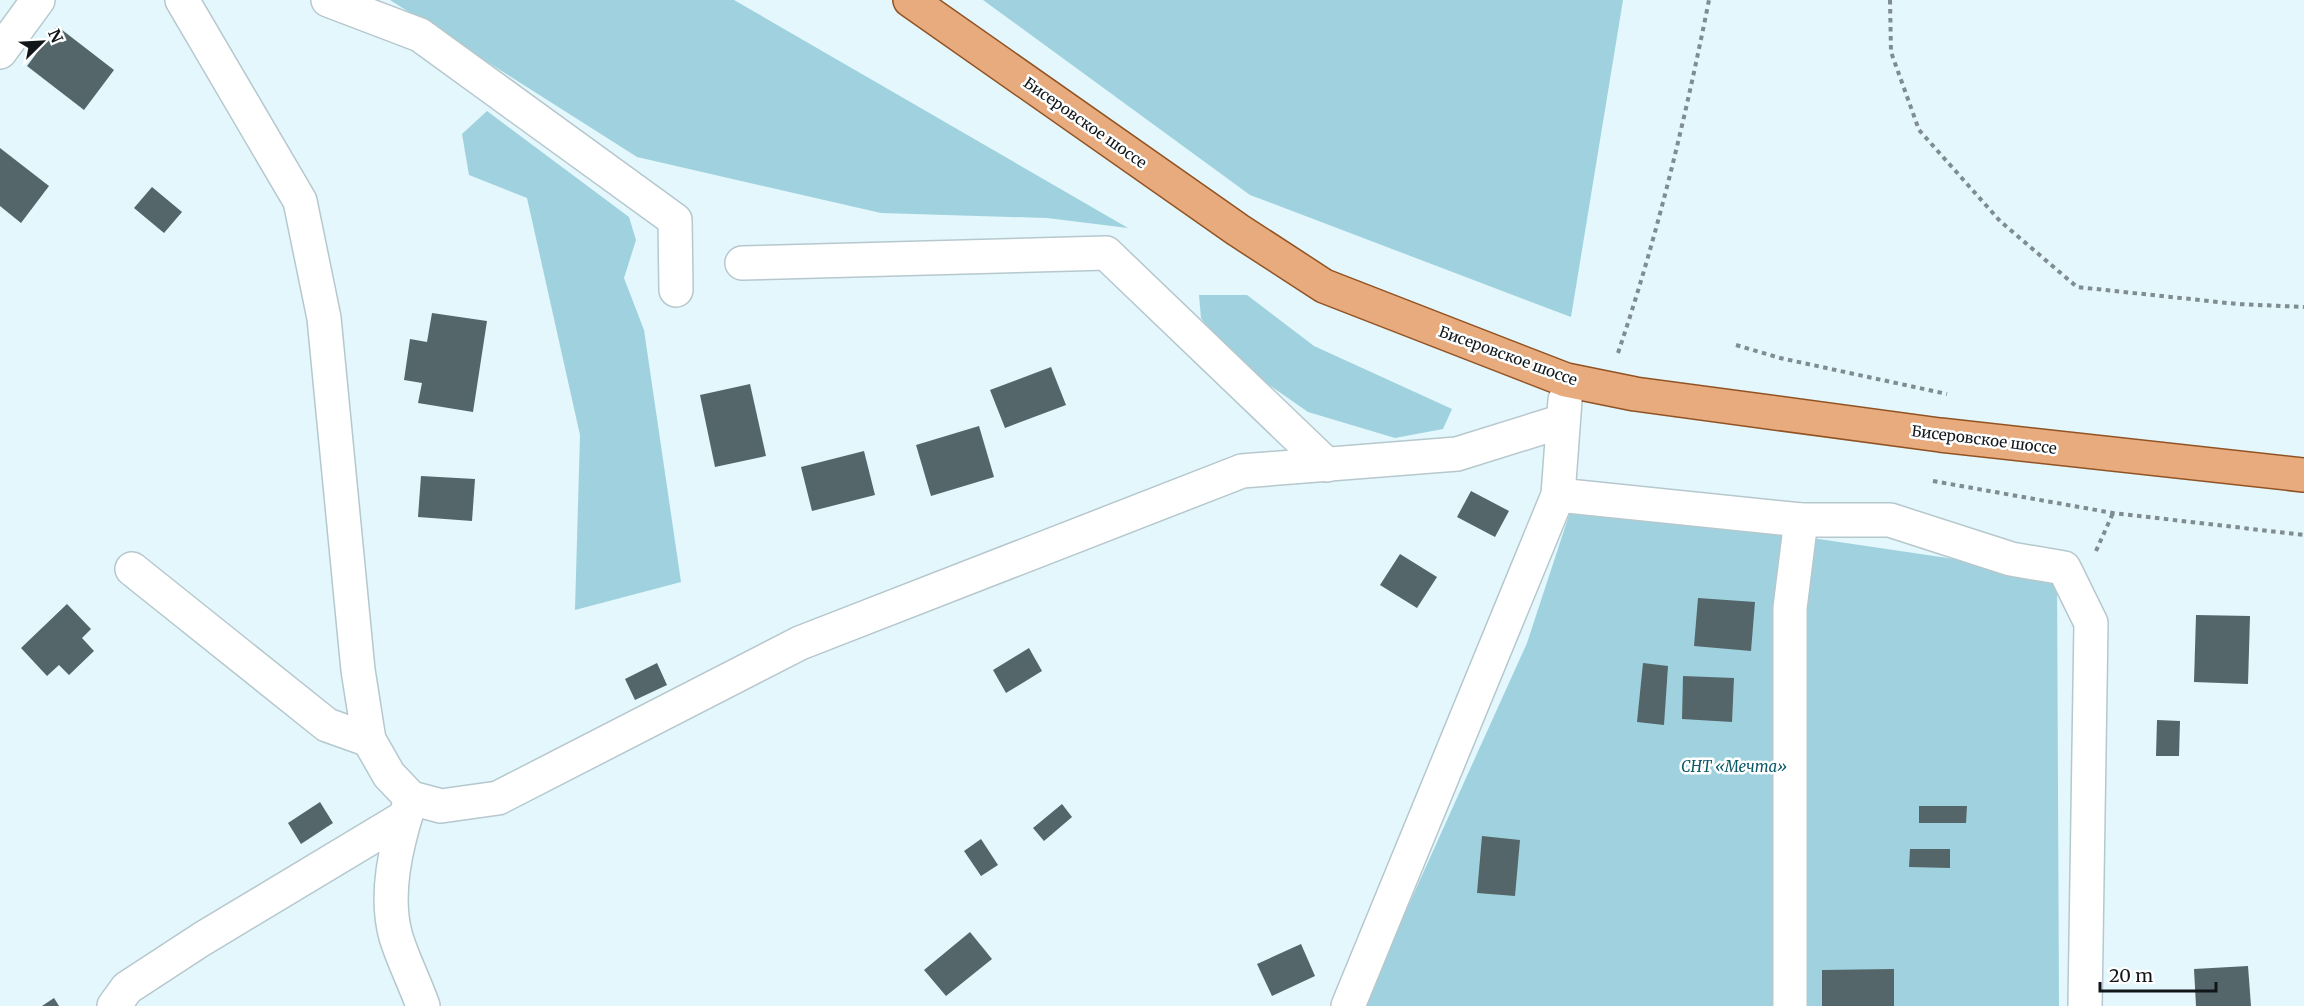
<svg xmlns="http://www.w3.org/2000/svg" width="2304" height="1006" font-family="Merriweather,serif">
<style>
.green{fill:#9fd2de}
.building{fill:#55666a}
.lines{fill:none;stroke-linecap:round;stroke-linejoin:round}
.minor-casing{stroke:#b6c8cd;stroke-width:36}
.major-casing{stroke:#925323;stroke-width:36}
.path{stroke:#7f8c90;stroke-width:4;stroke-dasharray:4.5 4.5;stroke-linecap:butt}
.minor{stroke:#fff;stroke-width:33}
.major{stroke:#e8ab7e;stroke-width:33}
.labels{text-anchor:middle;stroke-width:5;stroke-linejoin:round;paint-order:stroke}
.street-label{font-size:15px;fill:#111719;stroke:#fff}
.park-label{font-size:15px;font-style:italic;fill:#0d5867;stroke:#fff}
</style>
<rect width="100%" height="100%" fill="#e3f7fc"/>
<g class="green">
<polygon points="390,0 734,0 1128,228 1047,218 881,213 637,157"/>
<polygon points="983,0 1623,0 1571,317 1250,195"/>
<polygon points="487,111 629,217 636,240 624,278 644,330 681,582 575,610 580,435 527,198 469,175 462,134"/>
<polygon points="1199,295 1247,295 1314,346 1452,409 1443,429 1395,438 1308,412 1228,356 1201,318"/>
<polygon points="1573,503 2057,574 2059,1006 1363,1006 1527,643"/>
</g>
<g class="building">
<polygon points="57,26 114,70 84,110 27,66"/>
<polygon points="0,148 49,186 21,223 0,206"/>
<polygon points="152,187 182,212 164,233 134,208"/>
<polygon points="432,313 487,321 473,412 418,403 422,383 404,380 410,339 427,342"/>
<polygon points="1051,367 1066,405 1005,428 990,390"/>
<polygon points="750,384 766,456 715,467 700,395"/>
<polygon points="979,426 994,477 931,496 916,445"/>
<polygon points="864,451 875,495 812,511 801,467"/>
<polygon points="421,476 475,479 472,521 418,517"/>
<polygon points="1471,491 1509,511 1495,537 1457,517"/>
<polygon points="1400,554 1437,577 1417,608 1380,585"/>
<polygon points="1698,598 1755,602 1751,651 1694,646"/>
<polygon points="67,604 91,629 82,638 94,651 69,675 59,665 47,676 21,648"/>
<polygon points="2196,615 2250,616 2248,684 2194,682"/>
<polygon points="1029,648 1042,671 1006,693 993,670"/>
<polygon points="657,663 667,685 635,700 625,679"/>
<polygon points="1643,663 1668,666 1664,725 1637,722"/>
<polygon points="1683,676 1734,678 1732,722 1682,719"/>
<polygon points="2157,720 2180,721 2179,756 2156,756"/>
<polygon points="320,802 333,823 301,844 288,823"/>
<polygon points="1062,804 1072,817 1044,841 1033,828"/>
<polygon points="1919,806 1967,806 1966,823 1919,823"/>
<polygon points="1482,836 1520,840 1515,896 1477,893"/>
<polygon points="981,839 998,865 981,876 964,851"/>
<polygon points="1910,849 1950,849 1950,868 1909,867"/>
<polygon points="970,932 992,959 946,996 924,970"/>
<polygon points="1301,944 1315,976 1272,996 1257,964"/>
<polygon points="2248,966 2251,1006 2196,1006 2194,969"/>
<polygon points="1894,969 1894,1006 1822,1006 1822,970"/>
<polygon points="54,998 59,1006 42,1006"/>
</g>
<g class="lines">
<g class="minor-casing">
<g id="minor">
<polyline points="182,0 300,201 324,318 358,670 369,740 389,775 411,798 441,806 498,798 800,643 1242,471 1457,454 1563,421"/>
<polyline points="328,0 420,35 675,220 676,290"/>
<polyline points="0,52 38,0"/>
<polyline points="742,263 1106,253 1327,465"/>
<polyline points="1565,400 1558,495 1801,520 1890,520 2011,559 2064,568 2091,623 2085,1006"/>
<polyline points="132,569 327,725 369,740"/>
<path d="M409 805C396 846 384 895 396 937 403 960 415 983 423 1006"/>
<polyline points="114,1006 127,988 202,939 405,817"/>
<polyline points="1348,1006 1558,495"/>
<polyline points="1790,1006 1790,608 1801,520"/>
</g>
</g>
<g class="major-casing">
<polyline id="major" points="910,0 1238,230 1324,286 1566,380 1635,394 1940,435 2304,475"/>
</g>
<g class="path">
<polyline points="1890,0 1891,52 1919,130 2000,221 2077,287 2237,304 2304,307"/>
<polyline points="1736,345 1780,358 1947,394"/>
<path d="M1618 353C1657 238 1685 120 1709 0"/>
<polyline points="1933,481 2113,513 2304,535"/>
<polyline points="2096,551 2113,513"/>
</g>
<use href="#minor" class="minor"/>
<use href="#major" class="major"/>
</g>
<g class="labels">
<g class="street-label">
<text transform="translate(1085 123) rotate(35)" y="5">Бисеровское шоссе</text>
<text transform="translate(1508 356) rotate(20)" y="5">Бисеровское шоссе</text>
<text transform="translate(1984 440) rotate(7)" y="5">Бисеровское шоссе</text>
</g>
<g class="park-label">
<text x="1734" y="772">СНТ «Мечта»</text>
</g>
</g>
<g transform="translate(42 42) rotate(66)" stroke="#ffffff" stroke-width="4.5" paint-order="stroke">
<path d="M0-4.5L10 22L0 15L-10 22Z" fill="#111719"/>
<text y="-9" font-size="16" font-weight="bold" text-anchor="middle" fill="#111719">N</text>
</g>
<path d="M2100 982v9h116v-9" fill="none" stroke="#111719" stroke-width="3"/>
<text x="2109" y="982" font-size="18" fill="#111719" stroke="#ffffff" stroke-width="4.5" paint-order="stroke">20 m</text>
</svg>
